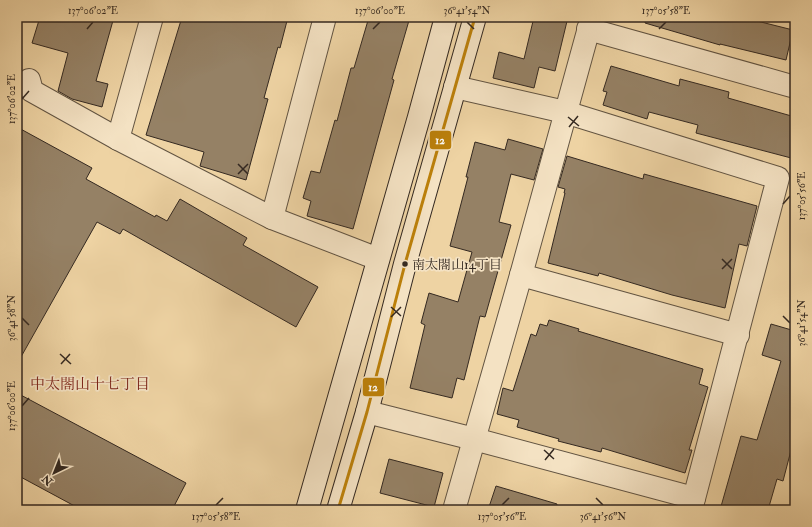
<svg xmlns="http://www.w3.org/2000/svg" width="812" height="527" font-family="'IM FELL Double Pica','Noto Serif JP',serif">
<style>
.building{fill:#958165;stroke:#342921}
.lines{fill:none;stroke-linecap:round;stroke-linejoin:round}
.street-casing{stroke:#625442;stroke-width:24}
.secondary-casing{stroke:#342921;stroke-width:24}
.street{stroke:#f4e2c3;stroke-width:22}
.secondary{stroke:#f4e2c3;stroke-width:22}
.bus-1-casing{stroke:#f4e2c3;stroke-width:6}
.bus-1{stroke:#bc800a;stroke-width:3}
.ticks{fill:none;stroke:#342921;stroke-width:1.5}
.bus-dot{fill:#342921;stroke:#f4e2c3;stroke-width:1.5}
.labels{text-anchor:middle;stroke-width:3.5;stroke-linejoin:round;paint-order:stroke}
.bus-label{font-size:13px;fill:#342921;stroke:#f4e2c3;text-anchor:start}
.neighbourhood-label{font-size:15px;fill:#7a1f14;stroke:#f4e2c3}
.line-badge{stroke:#f4e2c3;stroke-width:1.5}
.badge-label{font-size:11px;text-anchor:middle;font-weight:bold;fill:#fff}
.neatline{fill:none;stroke:#342921;stroke-width:1.5}
.ticks-label{font-size:10px;text-anchor:middle;fill:#342921}
</style>
<rect width="100%" height="100%" fill="#eed3a3"/>
<filter id="stains"><feTurbulence type="fractalNoise" baseFrequency=".005" numOctaves="4"/><feColorMatrix values="0 0 0 0 .2 0 0 0 0 .09 0 0 0 0 .02 0 0 0 .5 -.17"/></filter>
<radialGradient id="worn" r=".72"><stop offset=".6" stop-color="#630" stop-opacity="0"/><stop offset="1" stop-color="#630" stop-opacity=".3"/></radialGradient>
<g class="building">
<polygon points="40,17 114,17 96,81 108,84 102,107 72,99 58,91 68,53 32,43"/>
<polygon points="182,17 288,17 280,48 278,47 264,98 268,99 246,180 200,166 204,152 146,135"/>
<polygon points="369,17 410,17 392,79 394,80 353,229 307,216 311,201 303,198 311,171 320,173 335,120 337,121 351,68 354,68"/>
<polygon points="534,17 568,17 555,71 539,67 534,88 493,78 499,52 524,59"/>
<polygon points="646,17 741,17 793,30 786,60 720,44 720,45 645,23"/>
<polygon points="611,66 679,86 680,79 729,92 728,98 795,117 795,159 696,133 698,125 649,112 647,119 603,105 607,92 603,91"/>
<polygon points="17,127 92,168 86,179 155,217 156,215 167,221 180,199 247,238 243,245 318,287 296,327 123,229 120,234 97,222 17,364"/>
<polygon points="508,139 543,149 534,180 511,174 499,222 511,225 485,317 480,316 464,380 457,378 452,398 410,388 425,325 421,323 429,293 458,302 472,252 450,246 468,177 466,177 475,142 505,150"/>
<polygon points="567,156 643,179 644,174 757,206 747,246 739,244 725,308 672,295 599,273 598,276 548,263 565,193 564,193 565,189 558,187"/>
<polygon points="549,320 579,329 578,331 703,369 699,384 708,387 689,450 692,450 685,473 602,448 601,452 558,441 559,439 517,427 519,420 497,414 503,388 513,391 531,334 536,336 540,324 547,326"/>
<polygon points="771,324 795,331 795,435 783,481 777,479 768,510 720,510 741,436 757,440 781,361 762,355"/>
<polygon points="17,393 186,483 172,510 82,510 17,475"/>
<polygon points="389,459 443,473 434,507 380,493"/>
<polygon points="496,486 557,504 556,510 488,510"/>
</g>
<g class="lines">
<g class="street-casing">
<g id="street">
<polyline points="588,29 795,87"/>
<polyline points="29,80 32,91 118,139 272,218 378,259"/>
<polyline points="455,87 565,112 778,178 691,510"/>
<polyline points="118,139 152,17"/>
<polyline points="272,218 325,17"/>
<polyline points="521,275 738,335"/>
<polyline points="367,412 474,439 694,498"/>
<polyline points="454,510 521,275 592,17"/>
</g>
</g>
<g class="secondary-casing">
<g id="secondary">
<polyline points="307,510 419,117 446,17"/>
<polyline points="338,510 367,412 405,264 475,17"/>
</g>
</g>
<use href="#street" class="street"/>
<use href="#secondary" class="secondary"/>
<g class="bus-1-casing">
<polyline id="bus-1" points="338,510 367,412 405,264 475,17"/>
</g>
<use href="#bus-1" class="bus-1"/>
</g>
<path class="ticks" d="M467 22 474 29M87 29 93 22M373 29 380 22M659 29 666 22M22 99 29 91M568 117 579 126M569 127 578 116M238 164 248 174M238 174 248 164M783 204 790 196M722 259 732 269M722 269 732 259M391 307 401 316M783 316 790 323M391 317 401 307M22 318 29 325M60 354 71 364M61 364 70 354M22 406 29 398M544 450 554 459M545 460 554 449M596 498 603 505M216 505 223 498M502 505 509 498"/>
<circle class="bus-dot" cx="405" cy="264" r="3.5"/>
<g class="labels">
<g class="bus-label">
<text x="412" y="269">南太閤山14丁目</text>
</g>
<g class="neighbourhood-label">
<text x="90" y="389">中太閤山十七丁目</text>
</g>
</g>
<g class="line-badge">
<rect x="429" y="130" width="23" height="20" rx="4" fill="#bc800a"/>
<rect x="362" y="377" width="23" height="20" rx="4" fill="#bc800a"/>
</g>
<g class="badge-label">
<text x="440" y="144">12</text>
<text x="373" y="391">12</text>
</g>
<rect width="812" height="527" fill="none" stroke="#eed3a3" stroke-width="44"/>
<g transform="translate(54 473) rotate(223)" stroke="#f4e2c3" stroke-width="3" paint-order="stroke">
<path d="M0-3L7 15L0 10L-7 15Z" fill="#342921"/>
<text y="-6" font-size="11" font-weight="bold" text-anchor="middle" fill="#342921">N</text>
</g>
<rect x="22" y="22" width="768" height="483" class="neatline"/>
<g class="ticks-label">
<text x="93" y="14">137°06'02"E</text>
<text x="380" y="14">137°06'00"E</text>
<text x="467" y="14">36°41'54"N</text>
<text x="666" y="14">137°05'58"E</text>
<text transform="translate(11 99) rotate(-90)" y="4">137°06'02"E</text>
<text transform="translate(801 196) rotate(-90)" y="4">137°05'56"E</text>
<text transform="translate(11 318) rotate(-90)" y="4">36°41'58"N</text>
<text transform="translate(801 323) rotate(-90)" y="4">36°41'54"N</text>
<text transform="translate(11 406) rotate(-90)" y="4">137°06'00"E</text>
<text x="216" y="520">137°05'58"E</text>
<text x="502" y="520">137°05'56"E</text>
<text x="603" y="520">36°41'56"N</text>
</g>
<rect width="100%" height="100%" filter="url(#stains)"/>
<rect width="100%" height="100%" fill="url(#worn)"/>
</svg>
